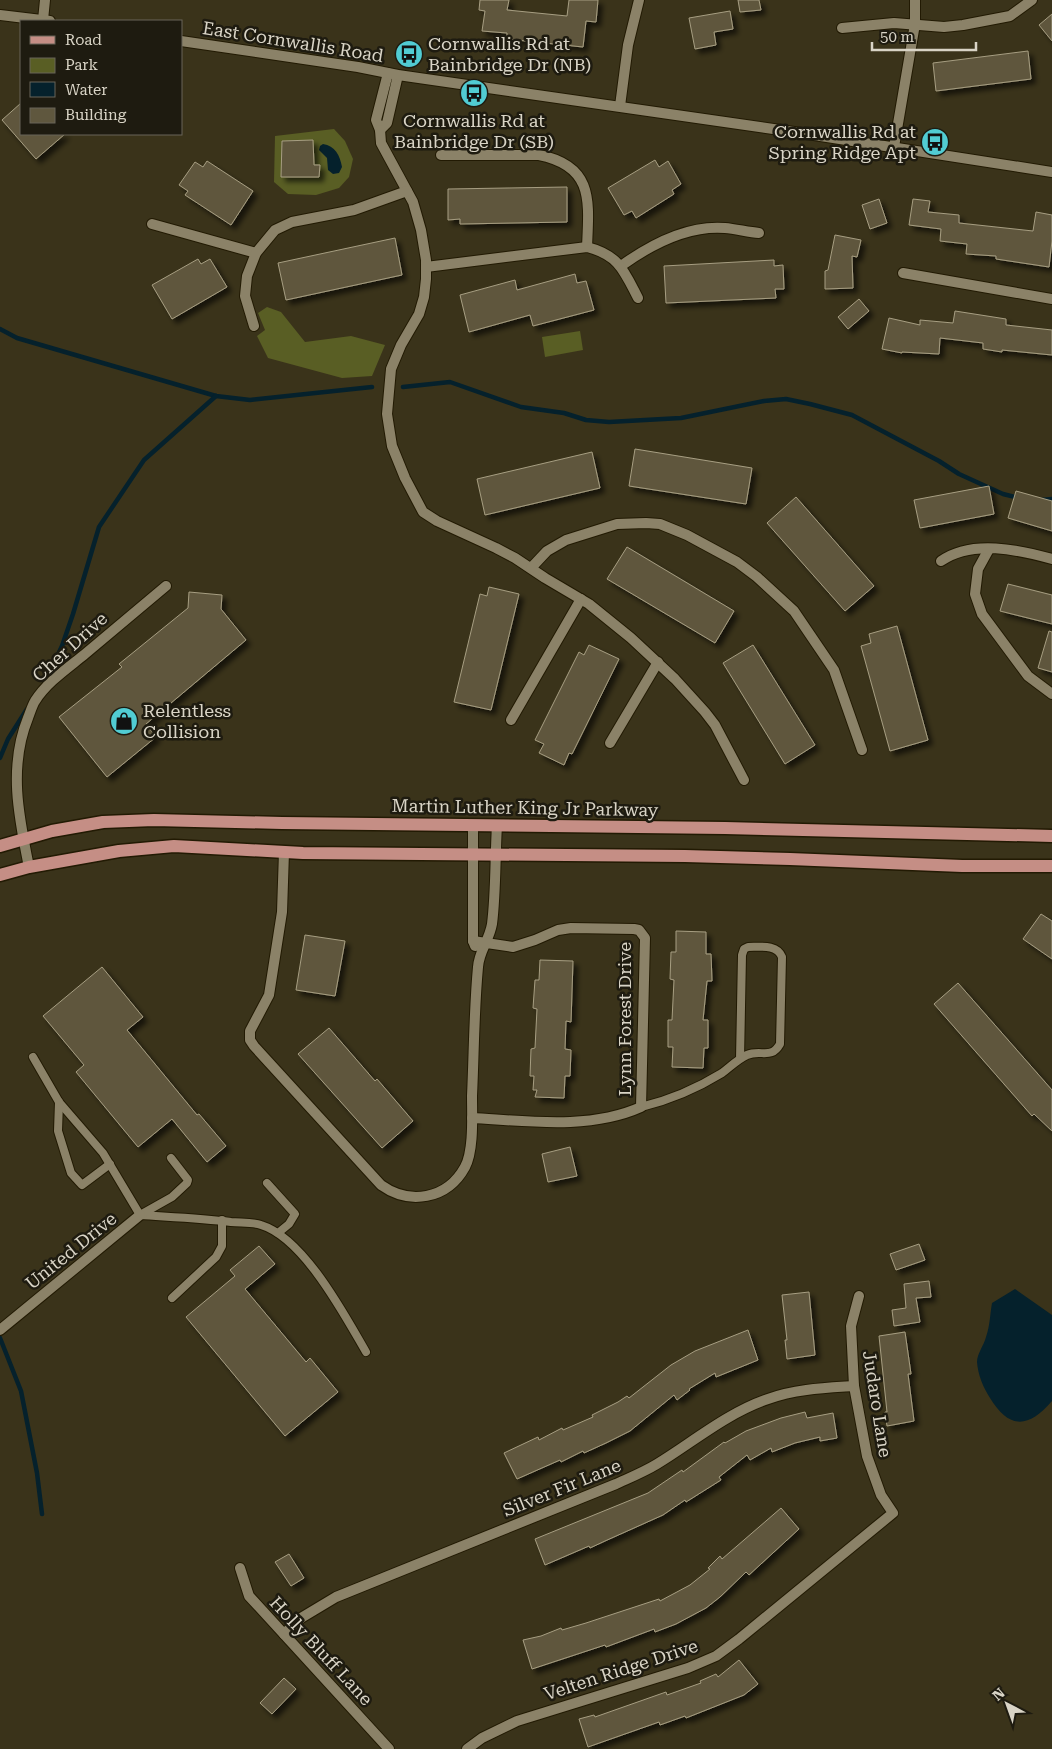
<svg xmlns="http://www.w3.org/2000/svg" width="1052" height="1749" font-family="'Roboto Serif',serif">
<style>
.green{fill:#595e24}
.water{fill:#05212c}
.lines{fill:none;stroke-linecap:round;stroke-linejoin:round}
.stream{stroke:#05212c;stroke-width:4.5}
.building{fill:#5f573e;stroke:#a79e82;filter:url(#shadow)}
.service-casing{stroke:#221a03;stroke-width:10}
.minor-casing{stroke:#221a03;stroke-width:12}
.tertiary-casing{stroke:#221a03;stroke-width:12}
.primary-casing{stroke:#221a03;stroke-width:15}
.service{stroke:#8b8268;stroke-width:8}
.minor{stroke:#8b8268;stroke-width:10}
.tertiary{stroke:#8b8268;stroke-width:10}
.primary{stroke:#c58e85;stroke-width:12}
.labels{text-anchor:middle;stroke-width:5;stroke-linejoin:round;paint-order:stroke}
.street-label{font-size:18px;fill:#d9d4c6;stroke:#1e1b10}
.poi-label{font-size:18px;fill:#d9d4c6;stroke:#1e1b10;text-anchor:start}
</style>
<defs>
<filter id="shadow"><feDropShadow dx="4.5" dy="4.5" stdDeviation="2.5" flood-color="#0009"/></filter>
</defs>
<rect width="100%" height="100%" fill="#3a331a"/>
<g class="green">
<polygon points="334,129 345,141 353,159 349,177 339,188 316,195 288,194 274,182 275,136"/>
<polygon points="267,307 281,312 305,342 351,336 385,345 372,376 342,378 268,358 257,336 265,330 258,313"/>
<polygon points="580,331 583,350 545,357 542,337"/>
</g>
<g class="water">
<path d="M323 144C335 146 340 155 342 167L339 173 333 174 328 170 327 158 319 150 320 146Z"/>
<path d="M1015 1289 1052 1315V1401C1028 1429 1009 1429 990 1398 983 1387 978 1375 977 1362 977 1354 984 1345 986 1337 990 1326 990 1314 992 1303Z"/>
</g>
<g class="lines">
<g class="stream">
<polyline points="0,329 17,338 216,396 250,400 372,387"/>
<polyline points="403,387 450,382 521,407 564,413 586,420 609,422 681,418 764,401 786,399 810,404 852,415 939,461 959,474 1003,494 1019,498"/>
<polyline points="1042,500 1052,499"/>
<polyline points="44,684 62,646 73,614 99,527 144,460 216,396"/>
<polyline points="0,758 8,739 27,709"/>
<polyline points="0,1338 21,1391 37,1473 42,1514"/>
</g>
</g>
<g class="building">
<polygon points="480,0 509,0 507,10 567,16 569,0 598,0 596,22 586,21 583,47 507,39 507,33 482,31 485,11 479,10"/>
<polygon points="738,0 759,0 761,10 740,12"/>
<polygon points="730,11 733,29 714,32 716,45 695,49 689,18"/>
<polygon points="1052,14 1052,41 1039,25"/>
<polygon points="1028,51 1031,79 936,91 933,63"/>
<polygon points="21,103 21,134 65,134 36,159 2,120"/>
<polygon points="313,140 314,165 320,165 319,177 281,177 282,141"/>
<polygon points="655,160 659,167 668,161 681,184 672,190 674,194 636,218 632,211 624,215 608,188"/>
<polygon points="207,161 253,191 231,225 185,195 188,191 179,185 195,162 203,167"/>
<polygon points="567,187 567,222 460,224 460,219 448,220 448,189"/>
<polygon points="879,199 887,223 870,229 862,205"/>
<polygon points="913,199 930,201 928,212 959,215 959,223 1033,231 1036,212 1052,215 1052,241 1049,267 996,259 996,256 966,254 967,244 940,241 941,229 909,225"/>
<polygon points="835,235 861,240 857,257 852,256 853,288 825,289 825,271 828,270"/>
<polygon points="395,238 402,275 286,300 278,263"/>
<polygon points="198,259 201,264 210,259 227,287 172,319 152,285"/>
<polygon points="774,260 774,266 783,265 784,289 775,289 776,298 666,303 664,266"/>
<polygon points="575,274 577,283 586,281 594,310 533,326 530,315 469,332 460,295 515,280 517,290"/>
<polygon points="859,299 869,311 848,329 838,317"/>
<polygon points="955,311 1006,319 1006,325 1052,330 1052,355 1002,350 1002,352 983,349 983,343 940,338 939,354 902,352 902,353 882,349 889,318 920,325 920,320 953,323"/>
<polygon points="635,449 752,468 746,504 629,486"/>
<polygon points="592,452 600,488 485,515 477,479"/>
<polygon points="989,486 994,514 920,528 914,500"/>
<polygon points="1016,491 1052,501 1052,531 1008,518"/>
<polygon points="796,497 874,586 845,611 767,523"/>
<polygon points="627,547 734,611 715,643 607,579"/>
<polygon points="1008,584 1052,595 1052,624 1000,611"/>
<polygon points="489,587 519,594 491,710 454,702 480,594 487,596"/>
<polygon points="189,592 222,595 221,609 246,640 146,724 156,737 107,777 59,717 122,667 119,664 188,608"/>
<polygon points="897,626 928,740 890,751 861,646 871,643 869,634"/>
<polygon points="1049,631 1052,632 1052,672 1038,668"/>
<polygon points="589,645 619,659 572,754 569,753 564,765 539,753 544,744 535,740 579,652 584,655"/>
<polygon points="753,645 815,745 785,764 723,663"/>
<polygon points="1041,914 1052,921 1052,959 1023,939"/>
<polygon points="676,931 706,932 706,954 711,954 712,981 707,981 703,1020 708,1020 708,1048 704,1048 703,1068 672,1067 673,1047 668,1047 668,1020 672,1020 674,980 670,979 671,952 676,952"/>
<polygon points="305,935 345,941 335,996 296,990"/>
<polygon points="540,960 573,961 571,1022 566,1021 565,1049 571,1050 570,1076 565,1076 564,1098 535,1097 537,1090 533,1090 534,1076 530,1076 531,1049 535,1048 537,1009 533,1008 535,980 539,980"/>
<polygon points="102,967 143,1017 127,1030 197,1115 199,1114 226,1146 207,1162 172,1119 138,1147 76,1072 84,1065 43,1016"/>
<polygon points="958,983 1052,1090 1052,1131 1034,1114 1032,1116 934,1004"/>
<polygon points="329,1028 375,1081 377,1079 413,1121 382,1148 298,1054"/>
<polygon points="570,1147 577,1176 548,1182 542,1154"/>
<polygon points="919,1244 925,1260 896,1270 890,1254"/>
<polygon points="259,1246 275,1264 245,1289 306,1362 310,1358 338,1392 285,1436 186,1317 235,1276 230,1270"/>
<polygon points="929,1281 931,1297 916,1298 920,1322 894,1326 892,1310 906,1308 904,1284"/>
<polygon points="809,1292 815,1355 787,1359 785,1340 787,1340 782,1295"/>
<polygon points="748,1330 758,1360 716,1377 715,1373 689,1389 690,1390 677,1400 674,1395 630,1431 606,1443 584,1453 583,1451 561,1462 560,1460 517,1479 504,1453 538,1437 539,1440 562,1428 563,1430 593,1417 592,1415 618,1402 627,1396 629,1398 671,1365 695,1351"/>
<polygon points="905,1332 911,1374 908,1374 914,1421 887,1426 885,1412 887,1412 879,1336"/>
<polygon points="805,1412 807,1418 833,1413 837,1438 820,1441 820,1437 795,1443 772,1452 771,1448 750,1460 747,1455 719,1477 721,1480 686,1502 685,1500 663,1515 605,1541 590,1548 589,1546 545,1565 535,1539 648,1493 682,1470 683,1472 724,1442 725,1443 746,1431 781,1418"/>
<polygon points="781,1508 799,1529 749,1575 746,1572 720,1597 706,1608 676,1624 655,1632 654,1629 606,1647 605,1645 532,1669 523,1640 541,1636 561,1628 562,1630 586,1623 659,1599 660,1601 690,1585 710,1569 708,1568 720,1556 722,1559"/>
<polygon points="289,1554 304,1578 291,1586 275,1562"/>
<polygon points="739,1660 758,1684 744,1695 686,1718 685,1716 660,1725 659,1722 588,1747 579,1719 594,1715 595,1717 666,1692 667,1695 701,1683 700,1681 716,1674 718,1677"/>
<polygon points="284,1678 296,1689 272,1714 260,1703"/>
</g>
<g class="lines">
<g class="service-casing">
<g id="service">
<polyline points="33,1057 59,1102 103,1153 140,1215"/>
<polyline points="59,1102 58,1131 71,1173 82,1185 110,1164"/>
<path d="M641 1107C670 1100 696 1089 722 1073 730 1067 738 1059 747 1055 761 1049 771 1060 780 1044L782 957C777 944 760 947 748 947L744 949 742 955 740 1059"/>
<polyline points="267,1183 295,1214 289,1224 278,1233"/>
<path d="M140 1215C170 1217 201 1218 231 1222 241 1223 252 1222 261 1225 304 1238 345 1316 366 1352"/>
<polyline points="140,1215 172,1197 187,1183 188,1180 171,1158"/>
<polyline points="172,1298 216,1257 222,1246 222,1220"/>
</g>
</g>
<g class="minor-casing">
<g id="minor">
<polyline points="43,20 45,0"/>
<polyline points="842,28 894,23 944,27 963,25 1010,16 1032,0"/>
<polyline points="388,73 376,120 380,130 387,123 398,75"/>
<polyline points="620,106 628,45 639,0"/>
<polyline points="380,130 381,143 413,202 421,230 426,260 426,279 424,297 419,314 401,345 391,369 387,414 392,446 405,478 423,512 437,521 496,548 515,558 545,578 589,604 631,638 675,679 705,712 715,725 744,780"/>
<polyline points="894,147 915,24 915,0"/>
<path d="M441 155H539C594 166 589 201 587 247"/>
<polyline points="152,224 256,253"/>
<path d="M621 266C650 245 688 225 725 228 736 229 748 232 759 233"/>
<path d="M426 267 587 247C619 255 624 271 638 298"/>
<polyline points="903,273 1052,299"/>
<polyline points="254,326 245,296 247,276 256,253 275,230 292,222 354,210 407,191"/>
<polyline points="989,549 978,569 975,594 982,614 1028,676 1052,694"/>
<path d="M941 561C972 539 1019 550 1052 559"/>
<polyline points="531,568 547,551 566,540 617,524 646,523 660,524 687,535 737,562 757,577 794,611 834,670 862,750"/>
<polyline points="511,720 581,599"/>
<polyline points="610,743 658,662"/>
<polyline points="473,825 473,941 475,946"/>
<path d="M284 852 282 912 269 995 250 1031V1040L254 1046 381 1185C409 1205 447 1200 465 1167 474 1150 472 1116 472 1096 474 1053 474 1010 478 967 479 951 489 941 492 924 496 892 495 858 497 825"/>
<path d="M29 867C19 818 8 767 28 718 30 713 32 706 35 701 47 682 68 668 85 654 112 631 139 609 166 586"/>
<path d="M472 1118C526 1121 590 1130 641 1107L645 938 639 930 634 929 571 928 558 930 535 940 513 947 473 941"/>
<polyline points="0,1330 140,1215"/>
<polyline points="240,1568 249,1596 389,1749"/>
<path d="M284 1634 301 1618 336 1597 616 1484C629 1478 644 1472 657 1464 693 1442 727 1413 768 1399 796 1389 825 1388 854 1386"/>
<polyline points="467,1749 482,1738 517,1721 688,1668 716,1656 739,1639 893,1513 881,1495 867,1456 854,1386 851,1326 859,1296"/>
</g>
</g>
<g class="tertiary-casing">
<g id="tertiary">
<polyline points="0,15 50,21"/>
<polyline points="181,41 358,67 398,75 801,133 1052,172"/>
</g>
</g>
<g class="primary-casing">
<g id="primary">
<polyline points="0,846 52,831 103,822 154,820 282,823 725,828 1052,836"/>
<polyline points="0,875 29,867 119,851 174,846 303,853 685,856 790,859 962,866 1052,866"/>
</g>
</g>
<use href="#service" class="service"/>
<use href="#minor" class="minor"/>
<use href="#tertiary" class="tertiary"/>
<use href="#primary" class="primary"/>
</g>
<defs>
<g id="bus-disc" transform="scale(1.4375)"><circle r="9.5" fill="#51ccd3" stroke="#1e1b10"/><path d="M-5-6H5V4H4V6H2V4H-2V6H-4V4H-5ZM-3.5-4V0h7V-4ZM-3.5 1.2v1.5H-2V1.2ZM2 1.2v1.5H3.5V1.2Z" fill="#111"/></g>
<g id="shop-disc" transform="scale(1.4375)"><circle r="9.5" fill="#51ccd3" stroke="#1e1b10"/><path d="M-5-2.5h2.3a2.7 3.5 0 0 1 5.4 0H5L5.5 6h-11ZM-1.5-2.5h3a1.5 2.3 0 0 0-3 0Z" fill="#111"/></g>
</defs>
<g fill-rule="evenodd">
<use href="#bus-disc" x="409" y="54"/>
<use href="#bus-disc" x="474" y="93"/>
<use href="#bus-disc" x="935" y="142"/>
<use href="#shop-disc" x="124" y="721"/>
</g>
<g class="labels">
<g class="street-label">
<text transform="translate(293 42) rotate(9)" y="6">East Cornwallis Road</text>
<text transform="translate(70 647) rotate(-42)" y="6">Cher Drive</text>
<text transform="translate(525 808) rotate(1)" y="6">Martin Luther King Jr Parkway</text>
<text transform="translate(625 1019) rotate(-90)" y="6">Lynn Forest Drive</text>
<text transform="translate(71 1251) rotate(-39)" y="6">United Drive</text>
<text transform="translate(877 1404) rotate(81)" y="6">Judaro Lane</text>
<text transform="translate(562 1488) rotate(-22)" y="6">Silver Fir Lane</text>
<text transform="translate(321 1651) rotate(47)" y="6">Holly Bluff Lane</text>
<text transform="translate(621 1670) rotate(-18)" y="6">Velten Ridge Drive</text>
</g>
<g class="poi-label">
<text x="428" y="50">Cornwallis Rd at<tspan x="428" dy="21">Bainbridge Dr (NB)</tspan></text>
<text x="474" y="127" text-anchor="middle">Cornwallis Rd at<tspan x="474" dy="21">Bainbridge Dr (SB)</tspan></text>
<text x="916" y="138" text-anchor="end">Cornwallis Rd at<tspan x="916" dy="21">Spring Ridge Apt</tspan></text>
<text x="143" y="717">Relentless<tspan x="143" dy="21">Collision</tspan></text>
</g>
</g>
<rect x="20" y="20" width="162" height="115" fill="#1e1b10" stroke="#696559"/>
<rect x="30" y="36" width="25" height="8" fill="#c58e85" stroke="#696559"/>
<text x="65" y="45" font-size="15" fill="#d9d4c6">Road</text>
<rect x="30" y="58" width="25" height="15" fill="#595e24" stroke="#696559"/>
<text x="65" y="70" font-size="15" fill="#d9d4c6">Park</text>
<rect x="30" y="82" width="25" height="15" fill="#05212c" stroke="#696559"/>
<text x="65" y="95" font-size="15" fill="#d9d4c6">Water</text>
<rect x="30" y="108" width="25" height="15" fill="#5f573e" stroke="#696559"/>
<text x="65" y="120" font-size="15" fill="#d9d4c6">Building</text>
<g transform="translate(1007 1704) rotate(319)" stroke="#1e1b10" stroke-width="4" paint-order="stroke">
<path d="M0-4L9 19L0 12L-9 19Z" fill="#d9d4c6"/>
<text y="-8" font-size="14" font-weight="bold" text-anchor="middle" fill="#d9d4c6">N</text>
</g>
<path d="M872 42v8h104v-8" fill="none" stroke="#d9d4c6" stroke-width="2.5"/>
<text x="880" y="42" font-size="15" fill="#d9d4c6" stroke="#1e1b10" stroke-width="4" paint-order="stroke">50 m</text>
</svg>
